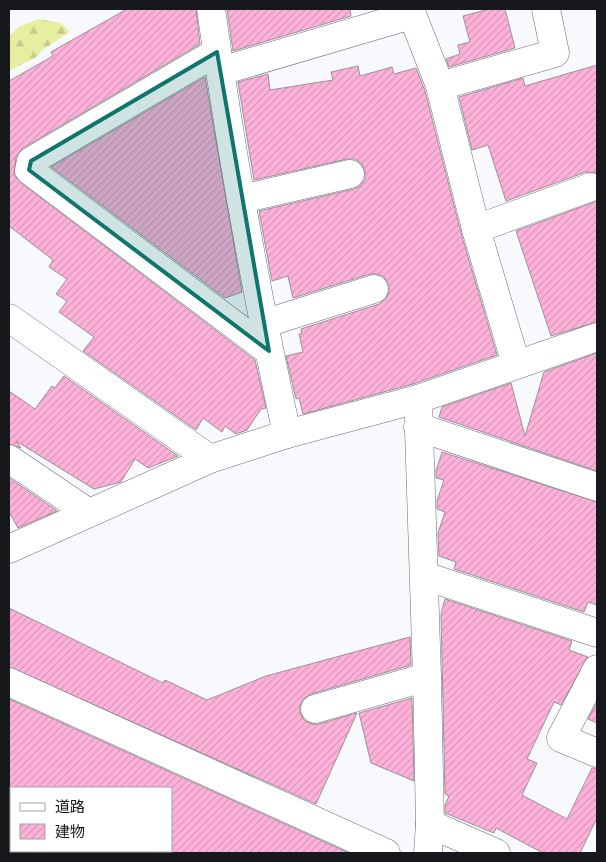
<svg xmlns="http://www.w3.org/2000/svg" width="606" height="862" font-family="Manrope,'Noto Sans JP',sans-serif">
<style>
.forest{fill:url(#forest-firs)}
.building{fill:url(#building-hatch);stroke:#9c9196}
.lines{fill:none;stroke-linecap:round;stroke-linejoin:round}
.minor-casing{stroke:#686d75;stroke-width:29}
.minor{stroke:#fff;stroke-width:28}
.marked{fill:#0f766e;fill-opacity:0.2;stroke:#0f766e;stroke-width:4;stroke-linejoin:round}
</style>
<defs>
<pattern id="forest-firs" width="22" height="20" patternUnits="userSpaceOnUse" patternTransform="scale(1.25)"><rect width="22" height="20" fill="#e7ee9f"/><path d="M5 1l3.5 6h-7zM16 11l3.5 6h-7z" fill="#c5cb88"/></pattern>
<pattern id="building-hatch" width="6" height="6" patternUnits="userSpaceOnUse" patternTransform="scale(1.25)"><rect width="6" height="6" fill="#feb1d9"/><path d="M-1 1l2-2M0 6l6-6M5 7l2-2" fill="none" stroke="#d998ba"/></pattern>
</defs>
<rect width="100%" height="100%" fill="#f7f9fd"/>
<polygon class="forest" points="39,19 61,23 70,32 42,50 38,56 9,71 9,36 20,26"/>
<g class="building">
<polygon points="127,9 196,9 200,44 23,148 16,157 14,175 20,182 255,360 266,408 261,409 247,430 236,434 225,426 222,432 203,418 196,430 83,351 94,337 59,312 67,301 56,294 67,279 49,267 53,260 9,226 9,81 53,56 51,52"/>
<polygon points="227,9 350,9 351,16 233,51"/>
<polygon points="490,9 505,9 515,48 449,67 446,59 460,54 458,45 470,42 463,16"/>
<polygon points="597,65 597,173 586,172 506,201 488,145 472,150 459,97 523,78 525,86"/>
<polygon points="358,66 360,76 392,67 394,74 416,68 425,91 461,233 497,355 413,384 303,414 299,398 296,399 286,356 303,352 299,334 302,333 301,329 379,304 386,299 389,292 389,285 384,277 377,274 370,274 293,298 288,276 272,281 259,211 354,189 360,186 365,179 365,171 361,163 355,159 347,159 254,180 238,82 268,74 270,90 333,80 331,72"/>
<polygon points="205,77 242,292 225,298 51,167"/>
<polygon points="597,201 597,322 551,336 516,231"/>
<polygon points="597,353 597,471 439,417 442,407 511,383 525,436 544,372"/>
<polygon points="64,376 178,456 148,468 135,459 121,482 94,489 16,441 21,448 9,444 9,391 35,409 52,386 55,388"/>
<polygon points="442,452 597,502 597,605 588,602 584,612 454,569 456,562 439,556 438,533 445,512 437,509 437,501 444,480 436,478 436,471"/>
<polygon points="9,478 56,510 57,511 18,528 9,512"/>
<polygon points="445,599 572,641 569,650 588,657 561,705 554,702 527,759 537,763 522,795 567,819 592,768 597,768 597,818 580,853 543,853 496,828 494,833 445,813 445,805 449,796 445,794 441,614"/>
<polygon points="9,608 163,683 165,680 207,700 266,676 410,637 411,665 311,694 303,699 300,706 300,713 304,720 311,724 319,724 357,713 316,804 9,667"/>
<polygon points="412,698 414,781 371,763 359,713"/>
<polygon points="9,699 349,853 171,853 171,788 9,788"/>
<polygon points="597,702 597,723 588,719"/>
</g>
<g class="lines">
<g class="minor-casing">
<g id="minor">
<path d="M211 9C231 151 256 293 287 434"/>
<polyline points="410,9 440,86 476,229 516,364"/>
<polyline points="217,52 31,161 29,170 269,351"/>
<polyline points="221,71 411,15"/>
<polyline points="440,86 555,53 546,9"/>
<polyline points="241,199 350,174"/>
<polyline points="476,229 591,187"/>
<polyline points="9,318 210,459"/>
<polyline points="263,324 374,289"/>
<polyline points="418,399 427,677 430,824 428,853"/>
<polyline points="418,427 597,487"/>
<polyline points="9,459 89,513"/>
<polyline points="9,549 210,459 287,434 418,399 597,337"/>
<polyline points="425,576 597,633"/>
<polyline points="597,669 561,738 597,753"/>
<polyline points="9,682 386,853"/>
<polyline points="315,709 427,677"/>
<polyline points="430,824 496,853"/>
</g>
</g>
<use href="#minor" class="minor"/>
</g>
<path class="marked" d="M217 52 269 351 29 170 31 161Z"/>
<rect width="606" height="862" fill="none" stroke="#16181b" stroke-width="20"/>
<rect x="10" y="787" width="162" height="65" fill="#ffffff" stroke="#a2a3a4"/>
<rect x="20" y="803" width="25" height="8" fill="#ffffff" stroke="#a2a3a4"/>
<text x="55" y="812" font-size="15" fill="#16181b">道路</text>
<rect x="20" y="824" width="25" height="15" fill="url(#building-hatch)" stroke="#a2a3a4"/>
<text x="55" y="837" font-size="15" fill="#16181b">建物</text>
</svg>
